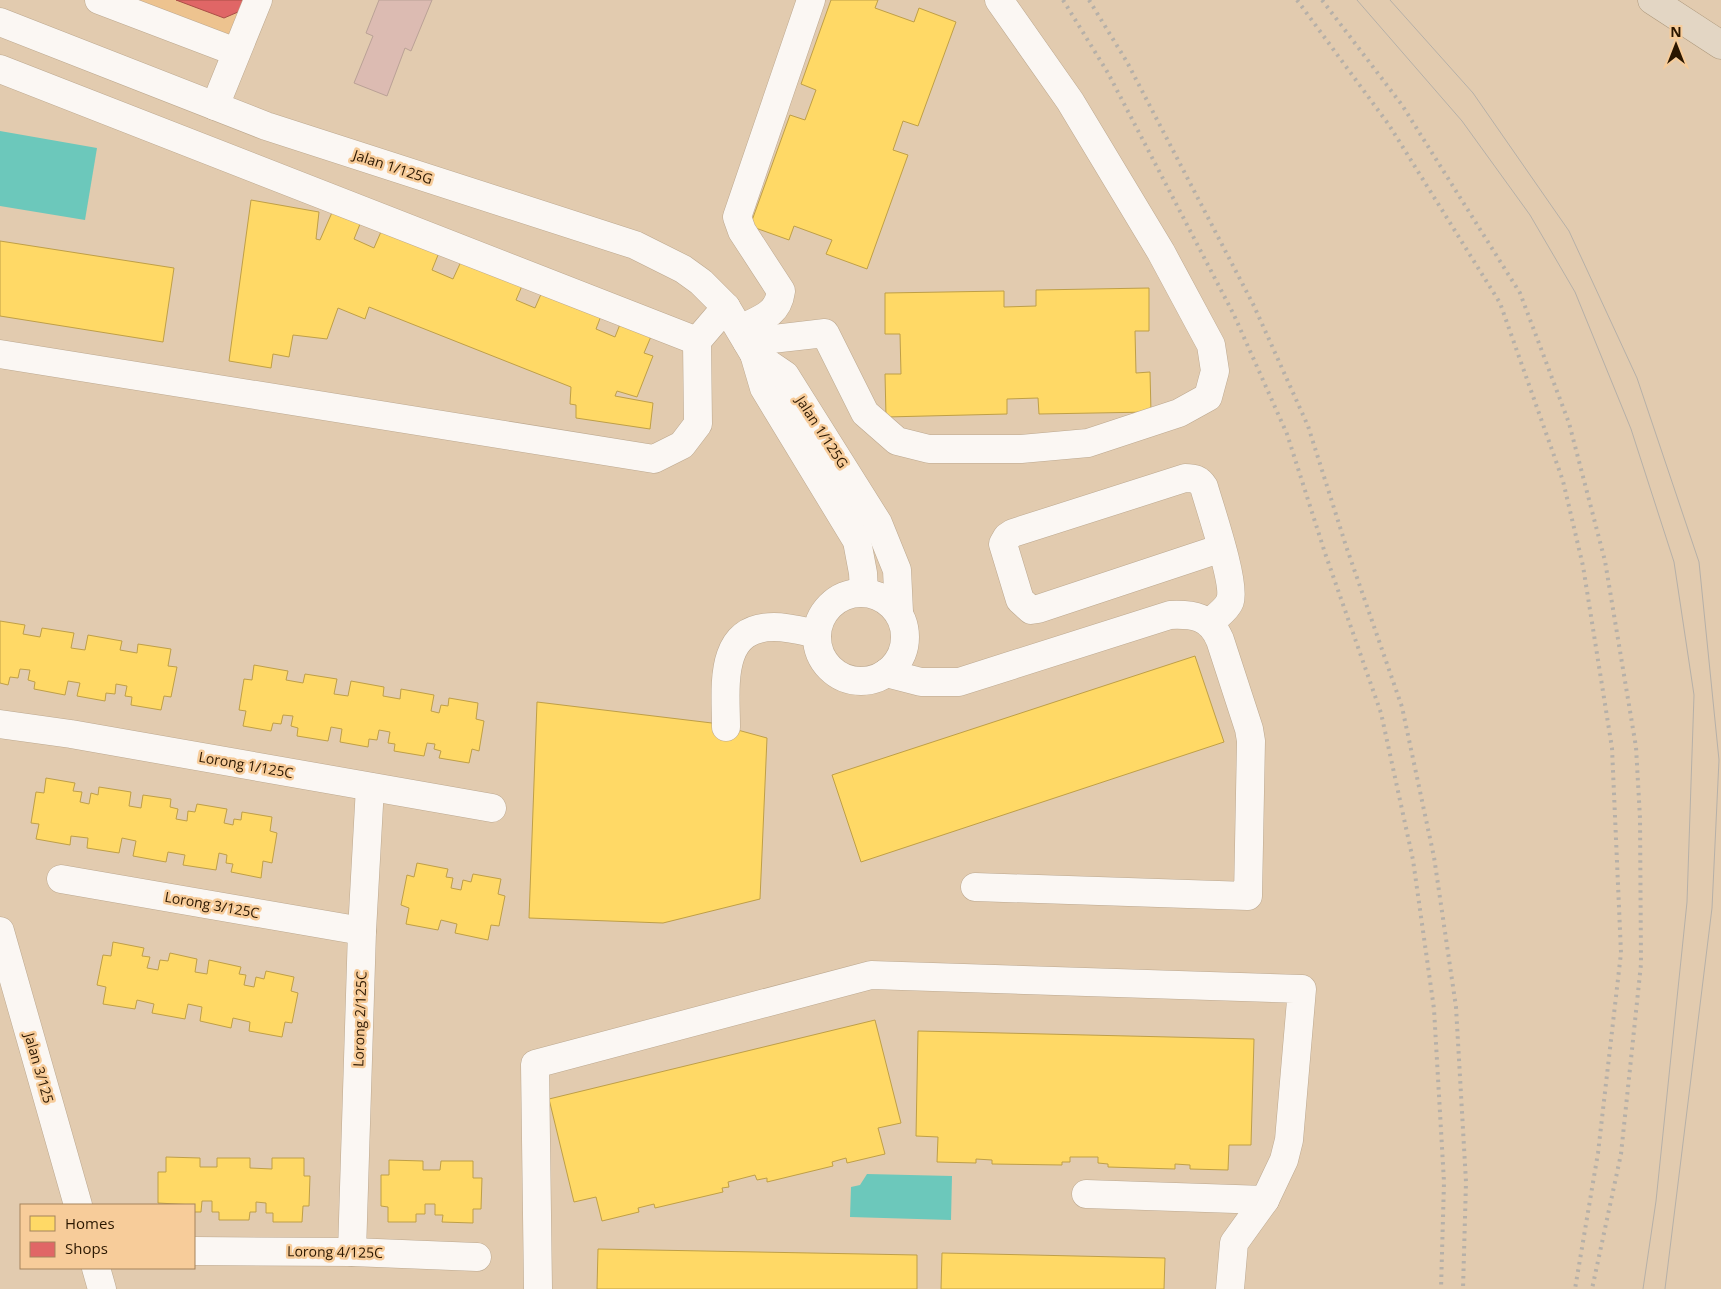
<svg xmlns="http://www.w3.org/2000/svg" width="1721" height="1289" font-family="'Open Sans',sans-serif">
<style>
.built{fill:#edc38f}
.water{fill:#6cc8bb}
.homes{fill:#ffd966;stroke:#bf9f47}
.shops{fill:#e06666;stroke:#aa4e47}
.building{fill:#dcbbb2;stroke:#baa196}
.lines{fill:none;stroke-linecap:round;stroke-linejoin:round}
.minor-casing{stroke:#bca88f;stroke-width:29}
.highway-casing{stroke:#ad987c;stroke-width:29}
.minor{stroke:#fbf7f3;stroke-width:28}
.highway{stroke:#e3d6c4;stroke-width:28}
.tram{stroke:#b6b0a8;stroke-width:1}
.rail{stroke:#b6b0a8;stroke-width:4;stroke-dasharray:2.5 5;stroke-linecap:butt}
.labels{text-anchor:middle;stroke-width:5;stroke-linejoin:round;paint-order:stroke}
.street-label{font-size:14px;fill:#2b1700;stroke:#f7cc9a}
</style>
<rect width="100%" height="100%" fill="#e2cbaf"/>
<polygon class="built" points="132,0 245,0 230,37"/>
<g class="water">
<polygon points="0,131 97,148 85,220 0,206"/>
<polygon points="867,1174 952,1176 951,1220 850,1217 851,1187 860,1185"/>
</g>
<g class="homes">
<polygon points="831,0 878,0 875,8 914,22 919,8 956,22 918,126 903,121 893,150 908,155 867,269 826,254 832,240 794,226 789,240 750,226 790,115 805,120 816,90 801,84"/>
<polygon points="251,200 319,212 316,239 320,240 334,208 362,219 354,239 374,248 383,227 440,250 432,270 453,279 464,255 525,279 516,300 535,308 545,285 604,308 596,329 615,337 624,314 655,327 644,353 653,356 637,397 617,391 615,396 653,403 650,429 576,418 576,405 570,404 571,387 369,307 365,319 338,308 327,339 293,335 289,357 273,354 271,368 229,361"/>
<polygon points="0,241 174,268 163,342 0,316"/>
<polygon points="1149,288 1149,331 1135,331 1136,373 1150,372 1151,412 1039,414 1038,398 1007,399 1007,414 886,417 885,374 901,374 900,334 885,334 885,293 1004,291 1004,307 1036,306 1036,290"/>
<polygon points="0,621 25,625 23,634 40,637 42,628 74,633 71,648 85,650 88,635 122,641 120,650 137,653 138,644 171,649 168,666 177,667 171,697 164,696 161,710 131,705 132,697 125,696 127,686 116,684 115,694 106,693 105,701 77,696 80,683 68,681 65,695 34,689 35,682 28,680 30,670 20,669 18,678 10,677 8,685 0,683"/>
<polygon points="1195,656 1224,742 861,862 832,775"/>
<polygon points="254,665 288,671 286,680 303,683 305,674 337,679 334,694 348,696 351,681 384,687 383,696 400,699 401,689 434,695 431,711 439,713 441,705 448,706 449,698 478,703 476,719 484,721 479,751 472,749 469,763 439,758 441,751 434,749 435,744 427,743 424,756 394,751 395,744 388,743 390,732 379,730 377,740 369,739 368,747 340,742 342,729 331,727 328,741 297,736 298,728 291,726 293,716 283,715 281,724 273,723 271,731 243,726 246,711 239,710 244,679 252,680"/>
<polygon points="537,702 712,723 767,738 760,899 663,923 529,918"/>
<polygon points="46,778 75,783 73,791 82,792 80,802 89,804 91,793 98,795 99,787 131,792 129,806 141,808 143,795 171,799 170,807 178,809 176,819 187,821 188,811 195,812 197,804 227,809 224,823 233,825 234,819 241,820 242,812 272,817 270,831 277,833 272,863 263,861 261,878 231,872 233,864 226,863 227,855 219,853 216,870 183,865 185,855 168,852 166,862 133,856 136,841 122,838 119,853 87,848 88,838 71,836 70,845 36,839 39,824 31,823 36,792 44,793"/>
<polygon points="417,863 448,869 446,877 453,878 451,888 461,890 463,880 471,882 473,874 501,879 498,894 505,896 499,926 491,925 488,940 455,933 457,924 441,920 438,930 406,924 409,908 401,905 407,875 414,877"/>
<polygon points="113,942 144,948 142,956 150,957 147,968 158,970 160,960 168,961 170,953 197,959 195,972 207,974 209,960 241,967 239,974 246,975 244,985 254,987 256,977 264,979 266,971 294,977 291,991 298,993 292,1023 285,1022 282,1037 249,1031 250,1022 233,1018 231,1028 200,1021 202,1007 188,1004 185,1019 152,1013 154,1004 137,1000 135,1009 103,1004 106,987 97,985 103,955 111,956"/>
<polygon points="875,1020 901,1123 878,1128 885,1154 847,1163 846,1158 832,1162 833,1166 767,1182 767,1178 757,1180 755,1175 728,1182 729,1187 722,1188 723,1192 655,1208 654,1204 638,1208 639,1212 602,1221 596,1197 574,1202 549,1099"/>
<polygon points="918,1031 1254,1039 1251,1145 1229,1145 1228,1170 1190,1169 1190,1165 1175,1164 1175,1169 1108,1167 1108,1164 1098,1163 1098,1157 1070,1157 1070,1162 1062,1162 1062,1165 992,1164 992,1160 976,1159 976,1163 937,1162 938,1137 916,1136"/>
<polygon points="166,1157 200,1158 200,1167 217,1167 217,1158 250,1158 250,1168 272,1169 272,1158 304,1158 304,1176 310,1176 309,1206 303,1206 302,1222 273,1222 273,1213 266,1213 266,1203 256,1202 256,1212 250,1212 249,1220 219,1220 219,1212 212,1212 212,1201 202,1201 201,1212 194,1212 194,1205 158,1203 158,1172 166,1172"/>
<polygon points="389,1160 423,1161 423,1170 440,1170 441,1161 473,1161 473,1178 482,1178 481,1209 473,1209 473,1223 442,1222 443,1215 435,1215 435,1204 425,1204 425,1214 416,1214 416,1222 388,1222 388,1207 381,1206 381,1175 389,1175"/>
<polygon points="598,1249 917,1255 917,1289 597,1289"/>
<polygon points="942,1253 1165,1258 1164,1289 941,1289"/>
</g>
<polygon class="shops" points="176,0 249,0 245,9 224,18"/>
<polygon class="building" points="379,0 432,0 411,51 405,48 387,96 354,83 373,36 366,33"/>
<g class="lines">
<g class="minor-casing">
<g id="minor">
<polyline points="99,0 236,52"/>
<polyline points="0,22 266,126 635,245 683,269 701,282 726,307 754,354 764,388 857,541 863,573 864,592"/>
<polyline points="0,69 697,341"/>
<polyline points="215,106 258,0"/>
<path d="M740 329C760 319 778 315 781 291L742 231 737 217 811 0"/>
<polyline points="747,342 825,333 865,413 897,441 929,449 1021,449 1088,443 1179,413 1208,397 1215,371 1211,345 1161,252 1070,101 999,0"/>
<polyline points="0,354 654,459 682,445 698,424 697,341 726,307"/>
<polyline points="754,354 785,375 878,523 897,570 899,612"/>
<circle cx="861" cy="637" r="44"/>
<path d="M1209 623C1216 617 1227 609 1230 601 1236 584 1210 508 1204 487 1199 479 1194 478 1185 478L1013 533 1007 537 1003 544 1020 600 1031 610 1038 609 1222 548"/>
<path d="M886 673 921 682H959L1170 615C1193 614 1210 616 1220 640L1249 729 1251 741 1248 896 975 887"/>
<polyline points="0,724 71,734 492,808"/>
<path d="M726 727C726 688 717 627 774 627 788 627 803 631 817 634"/>
<polyline points="61,879 362,931"/>
<polyline points="0,931 78,1205"/>
<polyline points="1086,1194 1265,1200"/>
<polyline points="194,1251 352,1252 477,1257"/>
<polyline points="352,1252 362,931 370,787"/>
<polyline points="96,1268 102,1289"/>
<polyline points="538,1289 535,1064 871,975 1302,989 1289,1140 1284,1160 1265,1200 1234,1243 1230,1289"/>
</g>
</g>
<g class="highway-casing">
<polyline id="highway" points="1652,0 1721,45"/>
</g>
<use href="#minor" class="minor"/>
<use href="#highway" class="highway"/>
<g class="tram">
<polyline points="1357,0 1462,121 1530,215 1575,292 1631,429 1674,562 1694,695 1687,902 1656,1201 1643,1289"/>
<polyline points="1390,0 1473,93 1569,231 1637,378 1699,562 1719,760 1712,908 1665,1289"/>
</g>
<g class="rail">
<polyline points="1063,0 1108,73 1234,315 1287,434 1325,553 1381,713 1413,860 1434,1009 1444,1182 1441,1289"/>
<polyline points="1089,0 1127,62 1254,306 1308,426 1346,546 1402,707 1434,857 1456,1007 1466,1182 1463,1289"/>
<polyline points="1297,0 1389,125 1500,303 1563,481 1583,566 1612,748 1621,953 1598,1153 1575,1289"/>
<polyline points="1322,0 1402,105 1520,293 1569,423 1605,561 1636,747 1640,818 1641,964 1621,1154 1592,1289"/>
</g>
</g>
<g class="labels">
<g class="street-label">
<text transform="translate(393 167) rotate(18)" y="5">Jalan 1/125G</text>
<text transform="translate(822 432) rotate(57)" y="5">Jalan 1/125G</text>
<text transform="translate(246 765) rotate(10)" y="5">Lorong 1/125C</text>
<text transform="translate(212 905) rotate(10)" y="5">Lorong 3/125C</text>
<text transform="translate(360 1019) rotate(-88)" y="5">Lorong 2/125C</text>
<text transform="translate(39 1068) rotate(74)" y="5">Jalan 3/125</text>
<text transform="translate(335 1252) rotate(1)" y="5">Lorong 4/125C</text>
</g>
</g>
<rect x="20" y="1204" width="175" height="65" fill="#f7cc9a" stroke="#a5845c"/>
<rect x="30" y="1216" width="25" height="15" fill="#ffd966" stroke="#a5845c"/>
<text x="65" y="1229" font-size="15" fill="#2b1700">Homes</text>
<rect x="30" y="1242" width="25" height="15" fill="#e06666" stroke="#a5845c"/>
<text x="65" y="1254" font-size="15" fill="#2b1700">Shops</text>
<g transform="translate(1676 45)" stroke="#f7cc9a" stroke-width="4" paint-order="stroke">
<path d="M0-4L9 19L0 12L-9 19Z" fill="#2b1700"/>
<text y="-8" font-size="14" font-weight="bold" text-anchor="middle" fill="#2b1700">N</text>
</g>
</svg>
